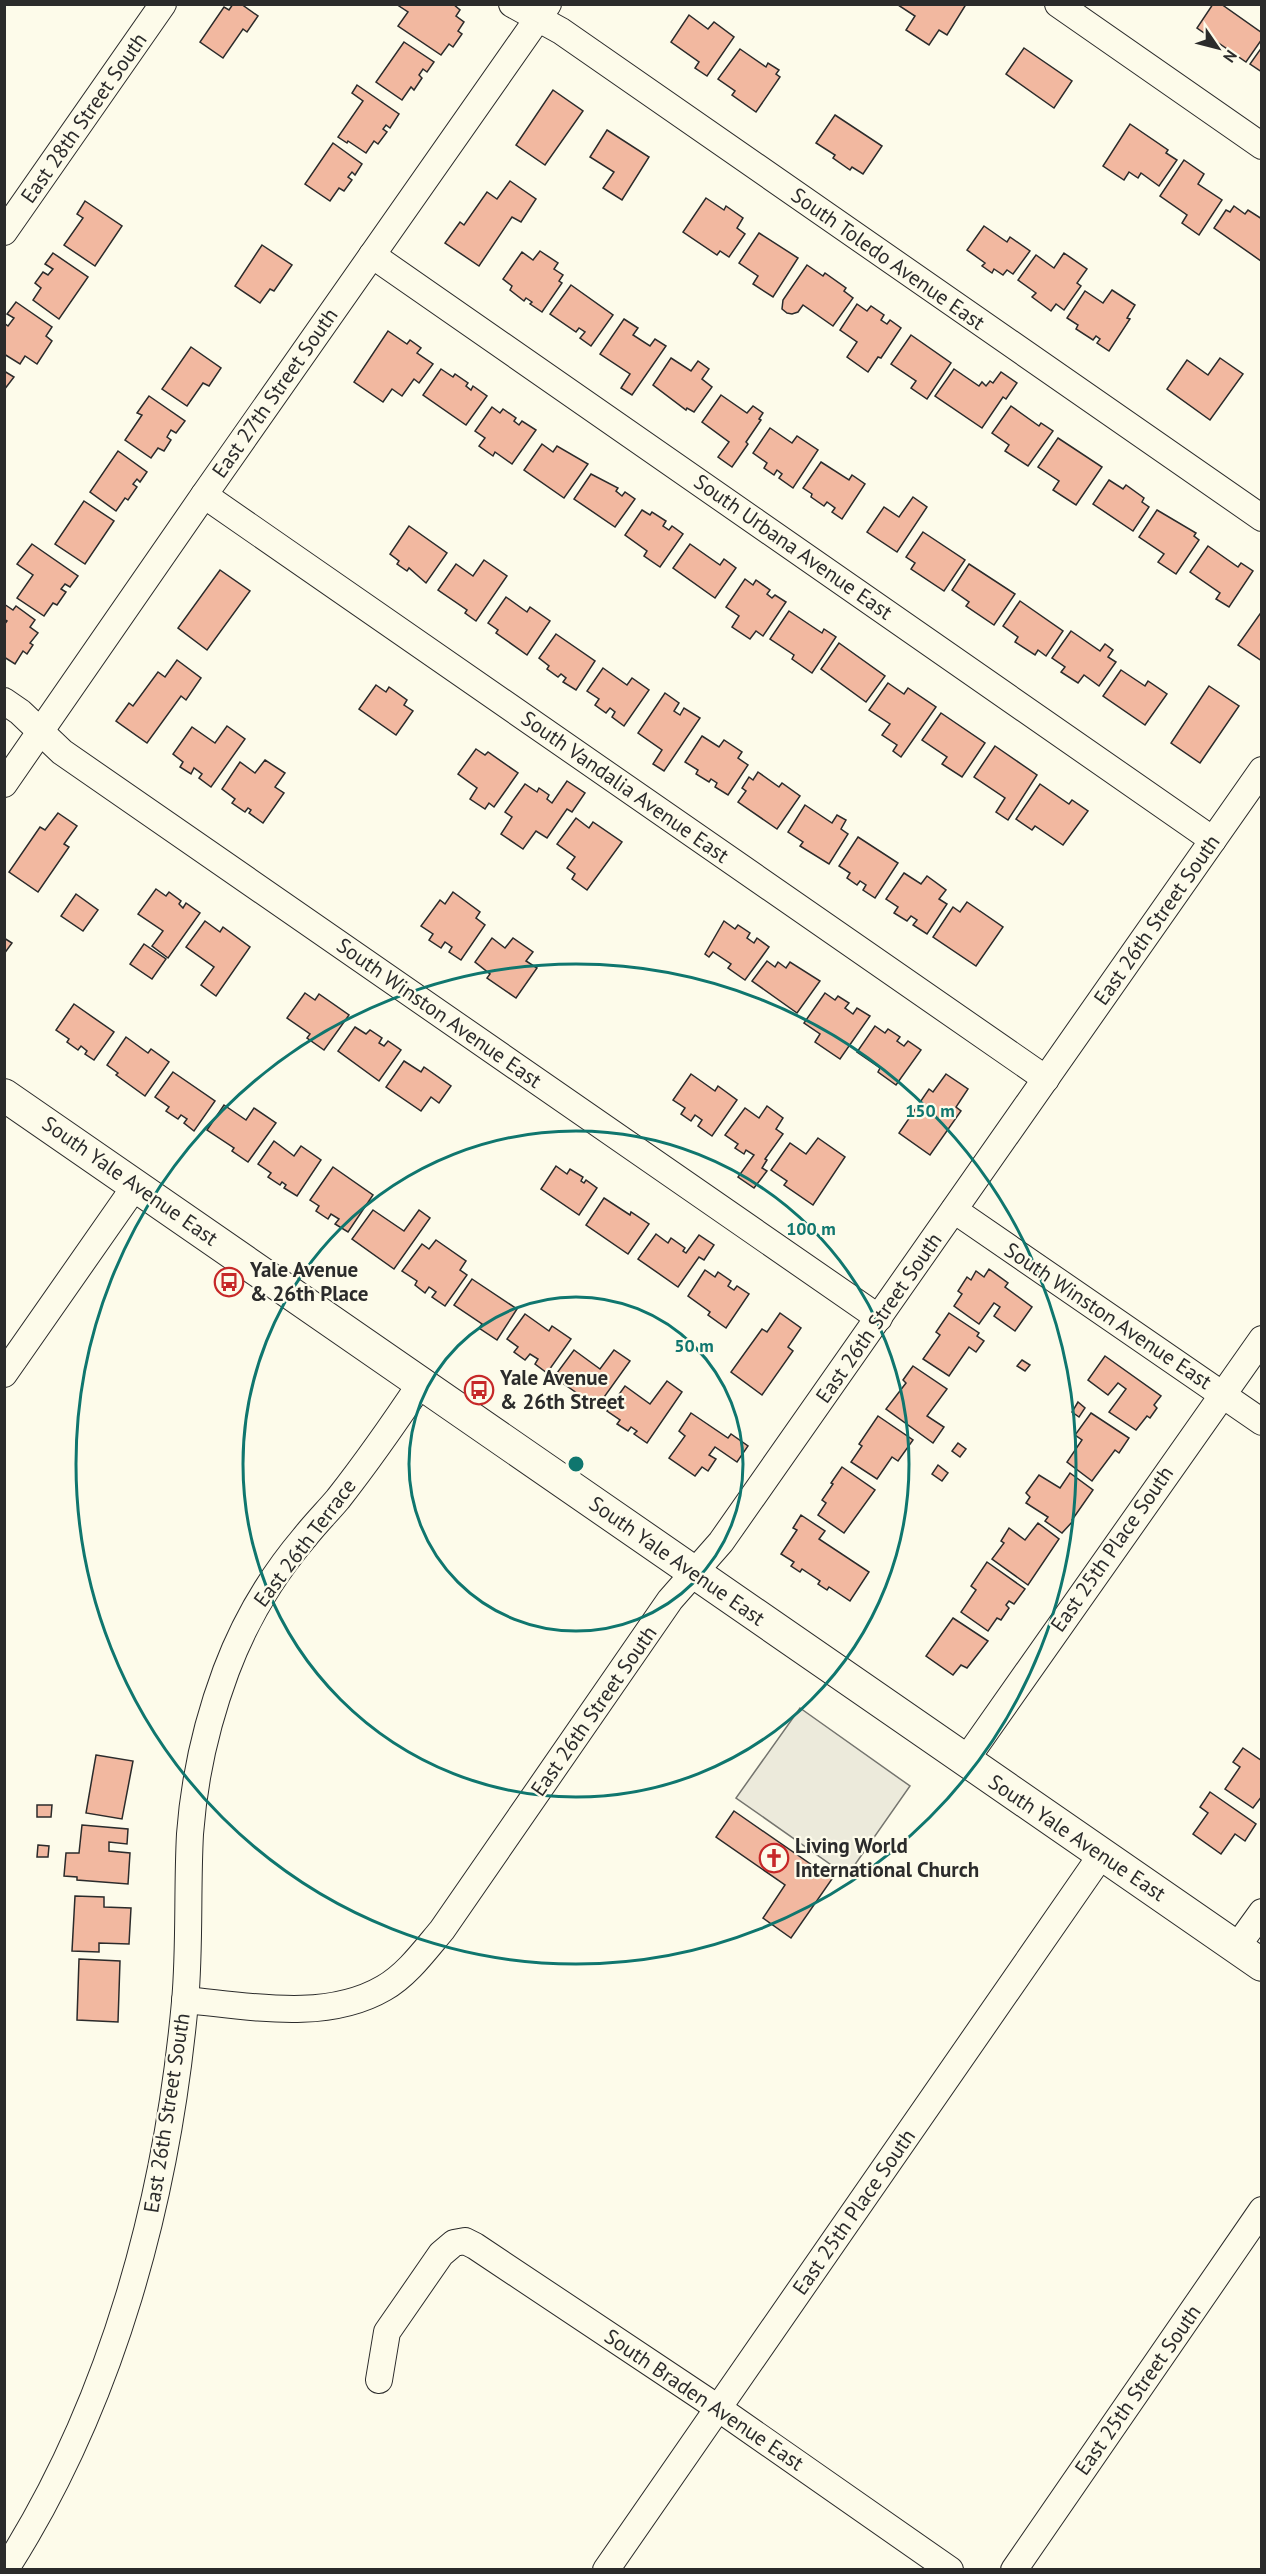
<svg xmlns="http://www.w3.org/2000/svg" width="1266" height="2574" font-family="'PT Sans',sans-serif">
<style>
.parking{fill:#eceadb;stroke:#74746e;stroke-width:1.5}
.building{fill:#f2b8a0;stroke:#2b2b2b;stroke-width:1.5}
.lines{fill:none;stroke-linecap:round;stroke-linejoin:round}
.minor-casing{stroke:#2b2b2b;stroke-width:28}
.major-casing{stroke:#2b2b2b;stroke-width:34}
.minor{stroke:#fdfbea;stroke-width:26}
.major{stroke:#fdfbea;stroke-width:32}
.ring{fill:none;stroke:#0f766e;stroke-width:3}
.labels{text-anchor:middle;stroke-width:4.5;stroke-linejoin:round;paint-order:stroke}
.street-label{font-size:21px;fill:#2b2b2b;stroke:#fdfbea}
.poi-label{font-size:21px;font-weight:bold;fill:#2b2b2b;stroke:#fdfbea;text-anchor:start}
.centre{fill:#0f766e;stroke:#fdfbea;stroke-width:3}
.ring-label{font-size:18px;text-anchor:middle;font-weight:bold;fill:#0f766e;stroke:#fdfbea;stroke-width:4.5;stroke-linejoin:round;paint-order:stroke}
</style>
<rect width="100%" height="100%" fill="#fdfbea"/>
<polygon class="parking" points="800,1708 910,1786 847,1876 736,1798"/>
<g class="building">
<polygon points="233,4 241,4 258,16 247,32 243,29 223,58 200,42 224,7 229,10"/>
<polygon points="396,4 453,4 460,10 456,16 464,22 458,31 462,34 453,47 449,44 441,55 398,26 408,12"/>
<polygon points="962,4 965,6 947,35 939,30 929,45 906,30 915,16 898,5"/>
<polygon points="1213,4 1221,4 1262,33 1262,39 1246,62 1197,28"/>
<polygon points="689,15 708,29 714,22 734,37 707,76 695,68 699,62 671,42"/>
<polygon points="404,42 434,62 427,72 423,69 419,75 422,78 414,90 411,87 402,100 376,82"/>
<polygon points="1262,47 1262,72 1250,64"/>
<polygon points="1024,48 1072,81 1054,108 1006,74"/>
<polygon points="740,49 766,67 768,63 779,70 776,74 780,77 756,112 732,95 735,91 718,79"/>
<polygon points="357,85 399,114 390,128 386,125 383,129 387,132 378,144 374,141 366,153 348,141 347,143 338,137 363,101 352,93"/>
<polygon points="553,90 583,111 545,165 516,145"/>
<polygon points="835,115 882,146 863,174 852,167 850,170 833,158 835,155 816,143"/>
<polygon points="1130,124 1168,150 1166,153 1177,160 1159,186 1141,173 1138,178 1129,172 1124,180 1103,166"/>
<polygon points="607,130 649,157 622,200 603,188 614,172 590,157"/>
<polygon points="333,143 362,164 355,175 352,172 348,177 352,180 344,191 339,188 330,201 305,184"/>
<polygon points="1184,160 1204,174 1198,184 1222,200 1199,235 1182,223 1187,215 1160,196"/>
<polygon points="510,181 536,199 521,222 512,217 479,266 445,243 460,222 464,225 487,192 497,199"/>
<polygon points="706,198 724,210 726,206 743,218 737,228 745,234 729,257 720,251 717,255 683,232"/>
<polygon points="85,201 122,226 95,266 64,245 83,218 77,214"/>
<polygon points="1234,206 1245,214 1248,210 1262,219 1261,261 1214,228 1226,210 1230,212"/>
<polygon points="984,226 1007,242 1010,237 1030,251 1013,274 1007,270 1003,275 994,269 992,273 982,266 985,263 967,250"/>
<polygon points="759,233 798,258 773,297 753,284 758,276 739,263"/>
<polygon points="262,245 292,265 274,291 270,289 260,303 235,286"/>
<polygon points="540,251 558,263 554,269 563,275 559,281 562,283 542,312 530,304 532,302 526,298 524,301 510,290 512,286 503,279 522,252 533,260"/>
<polygon points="53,253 88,277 59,319 33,300 41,288 35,283 43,272 48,275 53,269 45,264"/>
<polygon points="1064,253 1087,269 1077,283 1081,286 1064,310 1056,304 1051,311 1032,297 1036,293 1018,280 1036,255 1054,268"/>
<polygon points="807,265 823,276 825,273 846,288 844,291 853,298 833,326 803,305 798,312 792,314 787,313 782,309 783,300"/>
<polygon points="571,285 613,315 591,346 580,338 585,332 579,328 576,332 550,314"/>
<polygon points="1112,290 1135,305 1127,318 1130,319 1109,351 1097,343 1100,339 1096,336 1093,340 1076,329 1078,325 1067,318 1085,291 1103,303"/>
<polygon points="16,302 52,327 46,336 52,341 37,364 25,356 20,364 4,354 4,323 8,326 14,318 7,314"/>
<polygon points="857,304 867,311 871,306 884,315 881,320 887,324 890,320 901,328 881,358 878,357 868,372 847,357 857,342 840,330"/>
<polygon points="624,319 638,328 633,335 650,346 655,339 666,346 632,395 621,388 630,374 600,354"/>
<polygon points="388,331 407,344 410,340 421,348 417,353 433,364 419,383 414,379 402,396 392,389 383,402 354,382"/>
<polygon points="911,335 951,363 927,399 911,388 916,381 891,364"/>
<polygon points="191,347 221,368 209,386 203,383 187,406 162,389"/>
<polygon points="671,358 691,371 698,361 709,369 702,379 712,387 694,412 687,408 686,410 653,385"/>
<polygon points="1220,358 1243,374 1210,420 1167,389 1187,360 1208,375"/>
<polygon points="441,369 453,377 455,374 468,383 466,386 471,390 473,386 487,396 466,425 423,395"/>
<polygon points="954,369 979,386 982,382 986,386 990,381 993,383 1001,372 1017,383 1006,399 1003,397 982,428 935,396"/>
<polygon points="4,371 14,377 4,390"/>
<polygon points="721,395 747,413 753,406 763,413 759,419 761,420 746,442 748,444 732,467 718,457 729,442 702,422"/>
<polygon points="149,396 185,421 176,433 171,430 167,437 171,440 164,451 158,448 151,458 125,440 142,415 137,413"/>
<polygon points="1011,406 1039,426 1041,423 1053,431 1028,466 1005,451 1009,445 992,433"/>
<polygon points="492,407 500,413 503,409 516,418 514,421 519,425 522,421 536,430 512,464 495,452 493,456 479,446 485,438 475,431"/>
<polygon points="770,428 792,443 797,436 818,450 793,488 779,478 782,474 777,470 774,475 764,468 767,463 753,453"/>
<polygon points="1058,438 1102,467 1076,505 1053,490 1059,481 1038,467"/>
<polygon points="542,444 553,452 557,446 588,464 564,498 524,470"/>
<polygon points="118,451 147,472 140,482 137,479 133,484 137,487 128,500 125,498 116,511 90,492"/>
<polygon points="821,462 849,480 852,475 865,484 842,519 832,512 835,508 827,502 824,506 811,497 812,494 803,488"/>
<polygon points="591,474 618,488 616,491 622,496 625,492 635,499 615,527 574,499"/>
<polygon points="1109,480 1123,489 1126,485 1144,498 1142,502 1149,507 1133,531 1093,504"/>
<polygon points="913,497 927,507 897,552 867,532 884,507 899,517"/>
<polygon points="84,501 114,521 85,564 55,544"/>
<polygon points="642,510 650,515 652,512 666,521 663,526 669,530 672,526 683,534 660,567 644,556 647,551 625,535"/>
<polygon points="1157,510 1196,533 1194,536 1199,540 1176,574 1158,562 1164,554 1139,537"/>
<polygon points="409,526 447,553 426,583 409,568 407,571 397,564 399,561 390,554"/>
<polygon points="923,532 965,560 944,591 911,569 915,563 906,557"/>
<polygon points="32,544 78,576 70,587 65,584 61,589 66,592 57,605 53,603 44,616 17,598 33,575 17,564"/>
<polygon points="690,544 720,565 724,559 736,568 715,598 673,568"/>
<polygon points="1208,546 1238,567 1241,563 1253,571 1229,607 1216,599 1220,593 1190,572"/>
<polygon points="484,560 507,576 476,621 465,613 467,610 438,590 456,564 473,576"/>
<polygon points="969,564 1015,594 994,625 966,606 969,602 952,590"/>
<polygon points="220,570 250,591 207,650 178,628"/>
<polygon points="745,579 753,585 756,580 770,590 767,594 772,598 775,595 786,602 763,636 756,631 750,639 732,627 739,616 726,607"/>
<polygon points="506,597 527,612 530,607 550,621 527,655 496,633 498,630 488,623"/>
<polygon points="1020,601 1063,631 1046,656 1038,650 1035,655 1015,642 1018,637 1003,626"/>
<polygon points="4,604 13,610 16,606 35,620 30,627 38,633 30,643 33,645 27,654 23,651 15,664 4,657 4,625 7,621 4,619"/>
<polygon points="789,611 822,633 824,629 836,637 812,673 792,659 794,655 770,639"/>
<polygon points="1262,611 1262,661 1238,645"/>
<polygon points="1071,631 1100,651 1105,644 1113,650 1108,657 1116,662 1099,686 1084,675 1078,683 1061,672 1065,667 1052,658"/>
<polygon points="556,634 595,661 576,690 563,682 566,678 561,674 558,677 547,669 549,666 539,658"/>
<polygon points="839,643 885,676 866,702 821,669"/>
<polygon points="177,660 201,678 186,700 181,696 147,743 116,721 129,703 133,706 158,672 165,677"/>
<polygon points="603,668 627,685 632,678 649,690 624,726 612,717 615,712 610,708 606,713 595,705 599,699 587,691"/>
<polygon points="1121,670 1145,686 1148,681 1167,694 1145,725 1103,696"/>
<polygon points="888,683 904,694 908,688 936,707 901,757 893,751 897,745 882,735 890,724 869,710"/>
<polygon points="376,685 386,692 389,687 407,700 404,705 413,711 396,735 359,709"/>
<polygon points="1209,686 1239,706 1200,763 1171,743"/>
<polygon points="665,693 679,703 674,711 680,715 684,708 700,718 664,771 653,764 662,750 638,733"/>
<polygon points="941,713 985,743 962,777 942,764 947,757 922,740"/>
<polygon points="227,726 245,739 211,787 199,778 202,774 194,768 191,774 180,767 183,762 173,754 192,727 215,743"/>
<polygon points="702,736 719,747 724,740 742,752 738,758 748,765 728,795 715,787 717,783 711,779 709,782 696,774 698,770 685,762"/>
<polygon points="995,746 1037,775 1008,820 996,812 1005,798 974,777"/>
<polygon points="476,749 485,755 488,752 518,773 494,807 489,803 485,809 470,799 477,788 458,774"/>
<polygon points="265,760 285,773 275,787 284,793 263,823 249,813 251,810 248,808 245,812 232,803 235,799 222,789 240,762 255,773"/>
<polygon points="758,772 779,787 782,783 800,796 777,829 738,802 746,791 742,788 749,777 753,780"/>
<polygon points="567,781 585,793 572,812 567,809 547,838 536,831 523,849 501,834 512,817 505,812 525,784 537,792 539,788 549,795 547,799 552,803"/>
<polygon points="1040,784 1069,804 1072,800 1088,811 1063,845 1035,826 1032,830 1016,819"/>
<polygon points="805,805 832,823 837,815 846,820 841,829 848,834 829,864 800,846 803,842 788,832"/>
<polygon points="58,813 77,826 64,844 69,847 38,892 9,872 40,827 45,830"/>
<polygon points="576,818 589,828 593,822 622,842 587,890 572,879 575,874 567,868 575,857 557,844"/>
<polygon points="858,837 898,863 875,898 863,890 866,885 860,881 857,885 847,878 850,873 839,866"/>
<polygon points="904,873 921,884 927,876 946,890 939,899 947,904 927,934 913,925 917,920 911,916 907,921 894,913 898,907 886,899"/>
<polygon points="156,889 166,896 169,892 181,901 179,904 183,908 186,903 200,913 168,958 152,946 163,931 138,914"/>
<polygon points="453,892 480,912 476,918 485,925 461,960 449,952 452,947 445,942 441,948 429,940 433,934 421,926 440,900 445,904"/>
<polygon points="76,894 98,910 83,931 61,916"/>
<polygon points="967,902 1003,927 976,966 933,937 953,907 960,912"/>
<polygon points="205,921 220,932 223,927 250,947 216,996 201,985 214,967 186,947"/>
<polygon points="724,921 735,929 738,925 750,933 747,938 754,943 757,938 769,947 745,980 728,968 731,964 713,952 709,957 705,954"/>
<polygon points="4,938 12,943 4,954"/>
<polygon points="492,938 505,948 513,938 533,952 526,961 537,968 516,998 487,978 490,974 475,962"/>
<polygon points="144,944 166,959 152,979 130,964"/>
<polygon points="767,961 775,967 778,962 786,968 790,962 820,981 797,1013 752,981"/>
<polygon points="305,993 315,1000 319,994 349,1015 324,1050 307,1038 310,1034 287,1018"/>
<polygon points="825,993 835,1000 838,996 849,1003 845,1008 853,1014 857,1008 870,1016 840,1059 815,1042 820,1034 804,1023"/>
<polygon points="74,1004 114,1032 94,1060 85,1054 87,1051 81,1046 78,1050 67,1042 69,1039 56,1030"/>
<polygon points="875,1026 885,1033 888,1029 900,1037 897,1041 904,1046 908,1041 921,1050 896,1085 878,1072 880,1068 857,1052"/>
<polygon points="355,1027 366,1034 370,1030 382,1038 379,1043 384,1046 388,1041 401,1050 379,1081 338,1051"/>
<polygon points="126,1037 148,1053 151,1049 169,1062 145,1096 116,1075 118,1073 107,1065"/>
<polygon points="404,1061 421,1072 424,1067 451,1086 439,1103 431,1097 421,1111 386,1087"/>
<polygon points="173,1072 215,1101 194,1131 184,1123 187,1119 181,1115 178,1119 166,1111 169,1107 155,1097"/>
<polygon points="691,1074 715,1091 718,1086 737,1100 712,1136 698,1126 702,1120 695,1115 691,1121 681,1114 685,1108 673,1100"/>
<polygon points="946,1074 968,1089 956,1107 961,1111 930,1155 899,1133 929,1089 933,1092"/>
<polygon points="224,1105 246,1120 254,1108 276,1123 248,1162 232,1151 234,1148 207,1130"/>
<polygon points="767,1106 783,1118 776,1129 783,1134 765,1159 767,1160 762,1168 767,1171 754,1188 738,1177 754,1155 746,1150 744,1154 735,1148 738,1144 725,1135 745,1108 759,1118"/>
<polygon points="818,1138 845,1157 813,1205 784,1185 787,1181 771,1170 790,1143 806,1154"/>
<polygon points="274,1141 294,1156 301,1146 321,1160 297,1196 284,1188 286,1185 282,1182 280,1185 268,1177 271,1173 258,1164"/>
<polygon points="556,1166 567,1174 570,1169 583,1177 581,1181 584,1183 586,1180 597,1188 579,1215 541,1189"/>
<polygon points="333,1167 373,1195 348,1232 335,1224 339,1219 331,1214 328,1219 316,1211 319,1206 310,1200"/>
<polygon points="604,1198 630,1215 631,1212 649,1224 628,1254 586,1225"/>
<polygon points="373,1210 404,1231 419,1210 430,1218 394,1269 352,1239"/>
<polygon points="656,1234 668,1243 671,1238 685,1248 683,1251 686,1253 699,1235 714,1245 704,1260 699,1257 678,1287 638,1259"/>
<polygon points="436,1240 466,1261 460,1270 467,1275 445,1306 432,1297 436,1292 429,1287 425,1293 415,1285 417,1281 402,1271 422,1244 429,1249"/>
<polygon points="989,1269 1008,1283 1005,1287 1032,1307 1015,1331 994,1316 1000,1307 994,1303 979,1324 954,1306 962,1294 958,1291 967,1277 971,1280 976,1271 984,1277"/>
<polygon points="705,1270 715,1277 718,1272 731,1281 728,1286 734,1290 737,1286 749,1294 726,1328 708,1315 710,1312 688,1296"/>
<polygon points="472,1279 517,1309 497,1340 479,1328 482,1324 454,1305"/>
<polygon points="780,1313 801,1328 788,1347 793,1351 762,1395 731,1372 762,1329 767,1332"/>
<polygon points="949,1313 979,1333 977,1336 984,1341 976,1352 969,1347 949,1376 923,1359 940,1335 936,1332"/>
<polygon points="525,1314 549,1331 552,1326 571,1339 547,1373 535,1364 538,1359 530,1354 525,1360 514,1352 518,1347 507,1339"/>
<polygon points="574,1350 600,1369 614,1350 630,1361 597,1407 554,1377"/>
<polygon points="1105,1356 1161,1396 1154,1405 1157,1408 1150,1418 1147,1416 1136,1430 1109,1412 1126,1389 1118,1383 1108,1395 1088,1380"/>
<polygon points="1022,1360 1030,1365 1025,1371 1017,1366"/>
<polygon points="913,1366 947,1389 927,1416 944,1427 933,1443 886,1409 906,1383 903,1380"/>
<polygon points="667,1381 682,1392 647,1443 634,1434 637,1431 631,1427 628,1431 617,1424 620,1420 607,1411 625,1386 650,1404"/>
<polygon points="1078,1402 1085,1408 1079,1417 1072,1412"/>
<polygon points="691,1413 728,1438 731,1434 748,1446 737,1462 715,1447 709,1455 716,1459 708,1471 702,1467 695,1476 669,1458 685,1436 679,1431"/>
<polygon points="1091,1413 1129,1438 1119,1453 1115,1450 1092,1481 1067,1462 1082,1440 1075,1435"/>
<polygon points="878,1416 913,1440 898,1461 892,1457 877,1479 851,1462 862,1446 859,1444"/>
<polygon points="958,1443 966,1449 960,1457 952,1451"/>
<polygon points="938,1465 948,1473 942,1481 932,1474"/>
<polygon points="842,1467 875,1490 844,1533 818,1515 826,1503 822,1500 833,1484 831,1483"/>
<polygon points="1070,1473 1093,1490 1072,1520 1073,1521 1062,1533 1045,1521 1048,1517 1026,1503 1030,1497 1026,1493 1039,1475 1060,1488"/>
<polygon points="801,1515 825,1531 819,1539 869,1572 850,1601 829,1587 827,1590 818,1584 820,1581 802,1569 800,1572 791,1566 794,1562 781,1554 797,1530 793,1528"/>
<polygon points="1038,1523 1059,1539 1028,1585 992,1559 1004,1543 1001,1541 1009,1528 1025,1540"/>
<polygon points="987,1562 1025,1589 1014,1604 1009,1601 1006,1605 1009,1608 1001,1620 997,1618 988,1631 961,1612 976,1590 971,1586"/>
<polygon points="953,1618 988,1641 967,1668 961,1665 953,1675 926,1656"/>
<polygon points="1243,1748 1262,1761 1262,1796 1253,1808 1225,1789 1240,1767 1233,1762"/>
<polygon points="96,1755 133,1761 122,1819 86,1813"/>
<polygon points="1210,1792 1256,1824 1245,1841 1235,1834 1221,1854 1193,1834 1208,1813 1200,1807"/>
<polygon points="37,1805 52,1805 51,1817 37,1817"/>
<polygon points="734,1811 832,1879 791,1938 763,1918 785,1885 716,1837"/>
<polygon points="82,1825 128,1829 127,1844 109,1842 109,1851 130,1853 128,1884 77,1880 77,1877 64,1876 66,1853 79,1853"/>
<polygon points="38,1845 49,1846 48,1857 37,1857"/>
<polygon points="75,1896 104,1897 104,1907 131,1908 129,1944 99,1943 99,1952 72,1951"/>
<polygon points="79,1959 120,1961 118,2022 77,2020"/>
</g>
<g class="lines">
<g class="minor-casing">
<g id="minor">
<polyline points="512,4 561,31 1262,518"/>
<polyline points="1058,4 1262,146"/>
<polyline points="4,232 163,4"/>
<polyline points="372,255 1213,840"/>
<polyline points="204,495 1046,1079"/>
<polyline points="4,701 20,712 62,752 879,1318"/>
<polyline points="4,784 204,495 548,4"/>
<polyline points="954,1210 1262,1422"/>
<polyline points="4,1374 136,1185"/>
<polyline points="965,1761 1262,1339"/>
<polyline points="1236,1948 1262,1912"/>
<path d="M185 2000C249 2006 326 2022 384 1988 407 1975 425 1950 442 1930L670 1600 721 1542 1262 770"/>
<polyline points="379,2380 387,2332 441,2254 454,2243 465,2241 475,2246 718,2408 950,2570"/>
<path d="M5 2570C113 2402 167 2199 185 2002 190 1947 187 1890 190 1834 194 1780 207 1722 226 1671 244 1623 271 1577 304 1538 315 1524 327 1512 338 1499 367 1462 395 1422 421 1383"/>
<polyline points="606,2570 1102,1854"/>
<polyline points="1014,2570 1262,2210"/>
</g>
</g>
<g class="major-casing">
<polyline id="major" points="4,1095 1262,1965"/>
</g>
<use href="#minor" class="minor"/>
<use href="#major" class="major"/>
</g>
<g class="ring">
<circle cx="576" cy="1464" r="167"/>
<circle cx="576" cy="1464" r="333"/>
<circle cx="576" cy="1464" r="500"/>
</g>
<defs>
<g id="bus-ring" transform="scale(1.5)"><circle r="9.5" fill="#fdfbea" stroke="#c62828" stroke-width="1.5"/><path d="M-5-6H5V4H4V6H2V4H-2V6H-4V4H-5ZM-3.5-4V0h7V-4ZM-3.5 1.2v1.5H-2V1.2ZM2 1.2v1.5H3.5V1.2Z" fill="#c62828"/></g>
<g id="church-ring" transform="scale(1.5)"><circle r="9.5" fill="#fdfbea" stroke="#c62828" stroke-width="1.5"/><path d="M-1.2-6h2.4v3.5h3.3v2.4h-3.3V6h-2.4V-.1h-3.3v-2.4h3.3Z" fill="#c62828"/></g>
</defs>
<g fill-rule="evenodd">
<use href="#bus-ring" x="229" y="1282"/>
<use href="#bus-ring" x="479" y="1390"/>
<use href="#church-ring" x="774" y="1858"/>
</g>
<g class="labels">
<g class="street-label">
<text transform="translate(84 118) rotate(-55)" y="7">East 28th Street South</text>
<text transform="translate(888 259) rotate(35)" y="7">South Toledo Avenue East</text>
<text transform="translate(275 393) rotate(-55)" y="7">East 27th Street South</text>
<text transform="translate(793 547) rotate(35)" y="7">South Urbana Avenue East</text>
<text transform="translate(625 787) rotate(35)" y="7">South Vandalia Avenue East</text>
<text transform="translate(1157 920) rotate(-55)" y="7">East 26th Street South</text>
<text transform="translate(439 1013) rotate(35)" y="7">South Winston Avenue East</text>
<text transform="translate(130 1181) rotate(35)" y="7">South Yale Avenue East</text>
<text transform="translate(1108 1316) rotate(34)" y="7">South Winston Avenue East</text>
<text transform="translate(879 1318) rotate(-55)" y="7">East 26th Street South</text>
<text transform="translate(305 1543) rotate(-53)" y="7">East 26th Terrace</text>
<text transform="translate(1112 1549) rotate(-55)" y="7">East 25th Place South</text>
<text transform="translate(677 1561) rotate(35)" y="7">South Yale Avenue East</text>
<text transform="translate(594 1711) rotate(-55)" y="7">East 26th Street South</text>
<text transform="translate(1077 1838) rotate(34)" y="7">South Yale Avenue East</text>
<text transform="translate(167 2113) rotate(-81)" y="7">East 26th Street South</text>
<text transform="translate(854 2212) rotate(-55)" y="7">East 25th Place South</text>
<text transform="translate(1138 2390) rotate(-55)" y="7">East 25th Street South</text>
<text transform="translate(704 2400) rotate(34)" y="7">South Braden Avenue East</text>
</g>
<g class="poi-label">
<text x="250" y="1277">Yale Avenue<tspan x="250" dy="24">&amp; 26th Place</tspan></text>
<text x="500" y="1385">Yale Avenue<tspan x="500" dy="24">&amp; 26th Street</tspan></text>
<text x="795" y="1853">Living World<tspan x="795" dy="24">International Church</tspan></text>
</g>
</g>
<circle cx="576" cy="1464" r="9" class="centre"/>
<g class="ring-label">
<text x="930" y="1117">150 m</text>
<text x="811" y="1235">100 m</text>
<text x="694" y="1352">50 m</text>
</g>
<rect width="1266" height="2574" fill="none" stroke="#2b2b2b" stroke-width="12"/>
<g transform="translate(1218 48) rotate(125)" stroke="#fdfbea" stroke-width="4.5" paint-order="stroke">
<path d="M0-4.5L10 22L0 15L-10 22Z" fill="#2b2b2b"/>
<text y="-9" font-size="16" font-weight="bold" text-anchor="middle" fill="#2b2b2b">N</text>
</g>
</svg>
